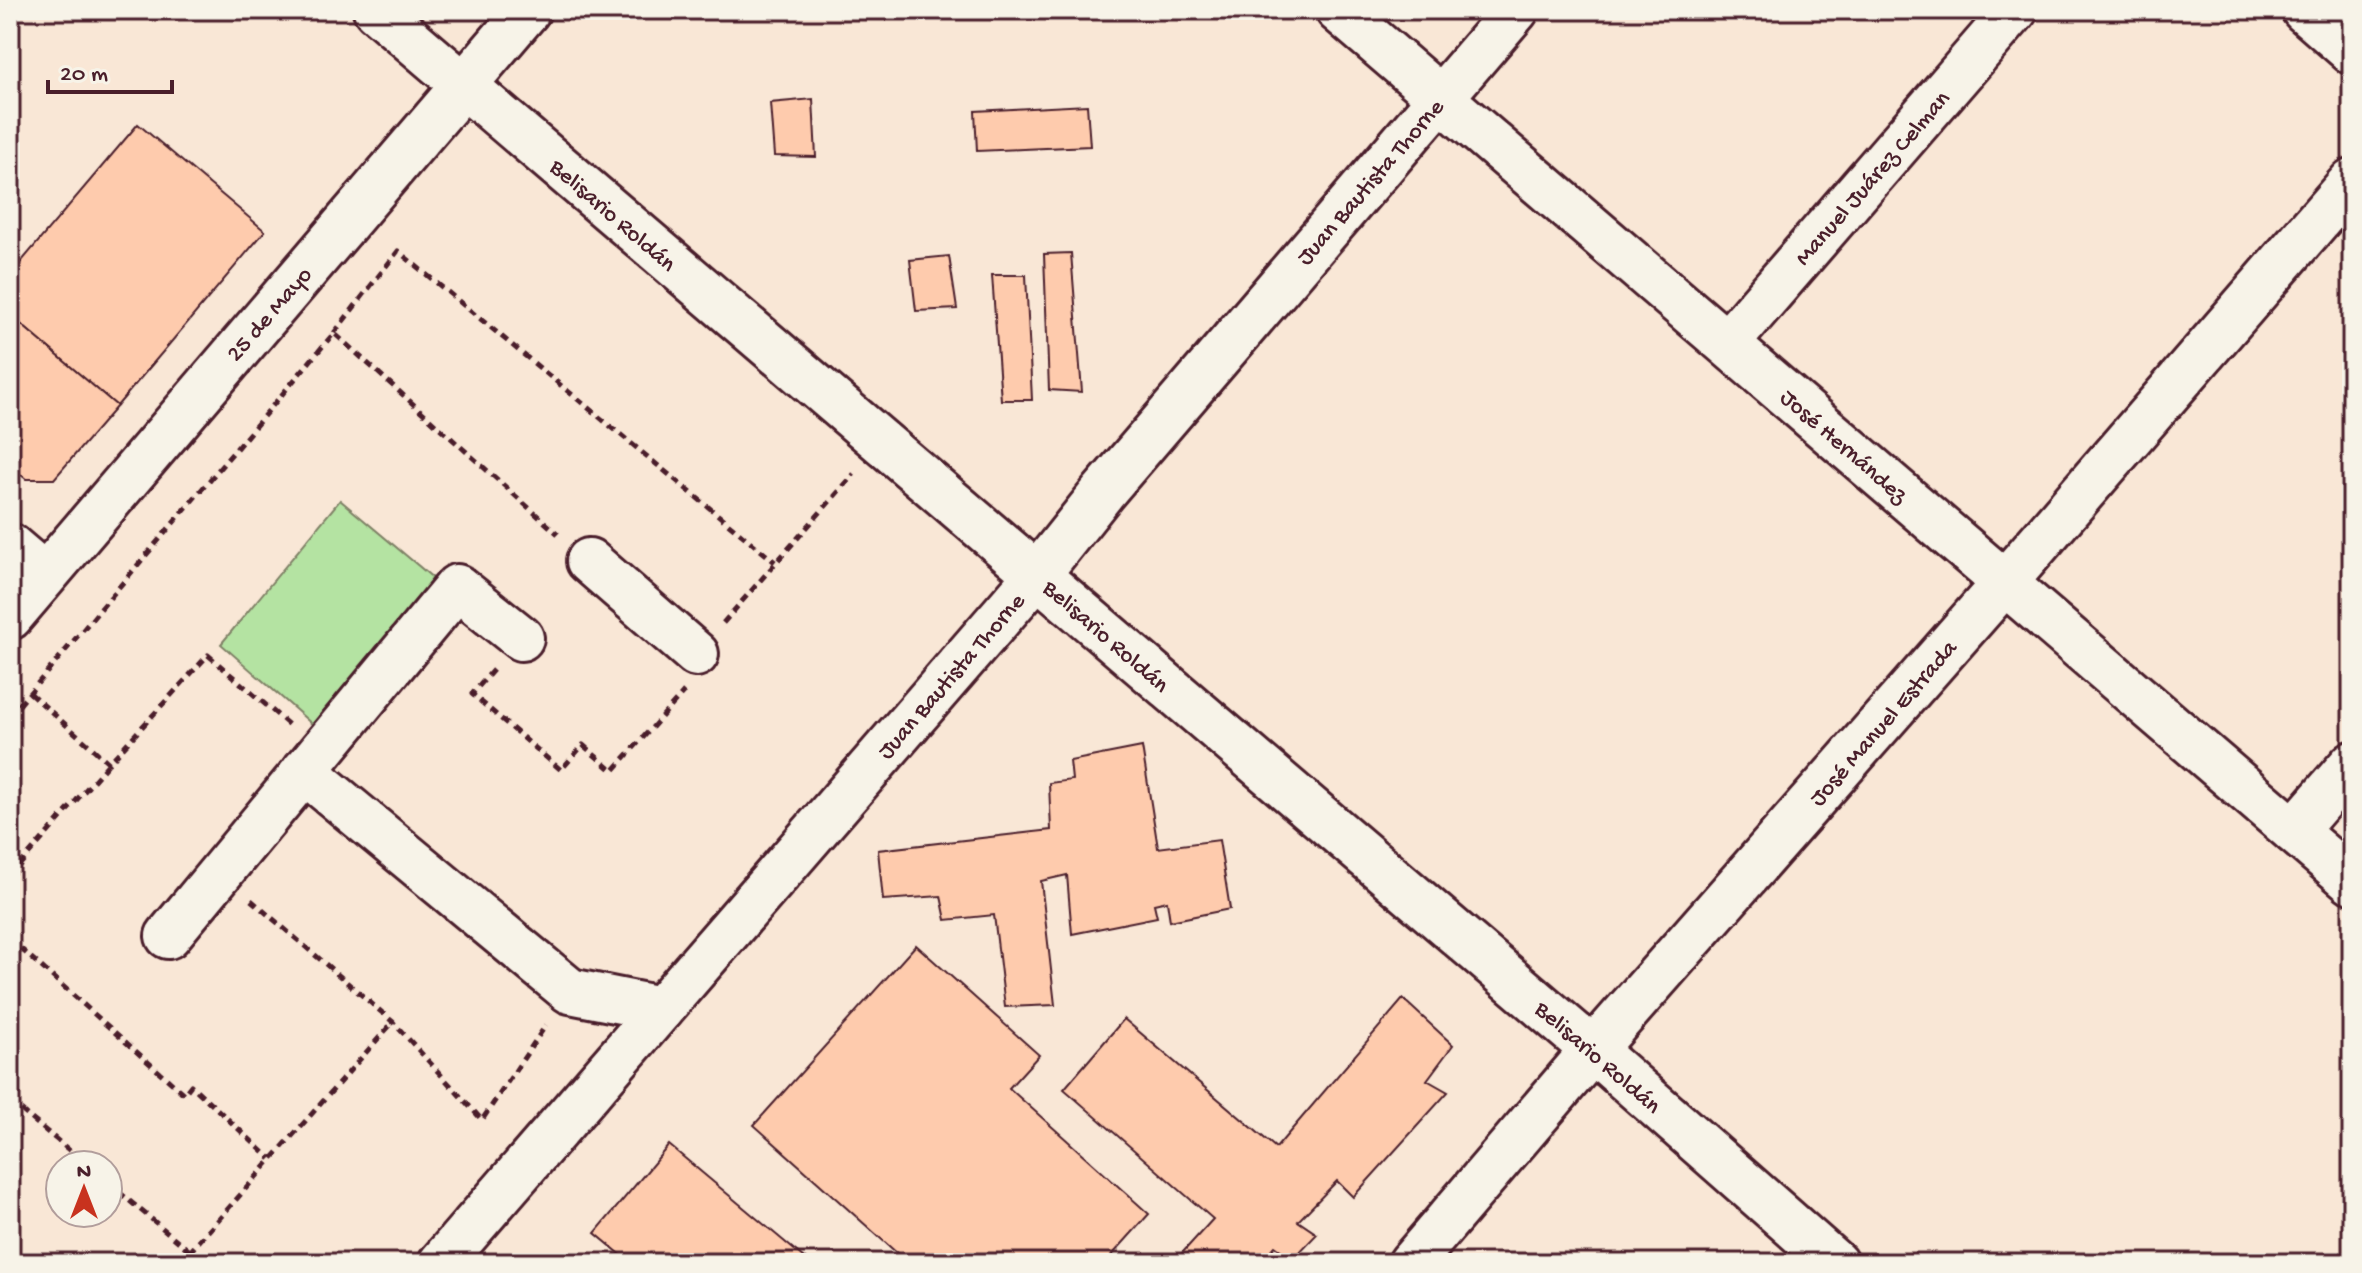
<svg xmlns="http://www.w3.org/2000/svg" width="2362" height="1273" font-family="'Gochi Hand',sans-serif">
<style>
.green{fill:#b4e3a2;stroke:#7f8166;stroke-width:2}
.building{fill:#fecbad;stroke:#4a1f2b;stroke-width:2}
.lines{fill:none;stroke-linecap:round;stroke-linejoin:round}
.minor-casing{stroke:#4a1f2b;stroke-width:50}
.path{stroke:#4a1f2b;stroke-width:5;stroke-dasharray:8 6;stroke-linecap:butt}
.minor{stroke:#f7f3e8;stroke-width:44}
.labels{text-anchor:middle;stroke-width:6;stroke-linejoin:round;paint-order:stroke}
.street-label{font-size:24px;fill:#4a1f2b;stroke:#f7f3e8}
</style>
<rect width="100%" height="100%" fill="#f9e7d6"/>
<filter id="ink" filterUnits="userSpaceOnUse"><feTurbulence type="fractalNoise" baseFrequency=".0125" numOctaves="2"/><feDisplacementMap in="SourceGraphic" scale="16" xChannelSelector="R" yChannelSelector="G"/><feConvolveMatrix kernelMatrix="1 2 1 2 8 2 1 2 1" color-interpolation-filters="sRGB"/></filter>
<g filter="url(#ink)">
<polygon class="green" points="340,500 434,579 313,725 221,644"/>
<g class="building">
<polygon points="813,99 816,157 774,156 770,103"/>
<polygon points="1087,105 1090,146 977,151 975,111"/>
<polygon points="138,124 265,231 117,406 10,315 10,275"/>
<polygon points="1071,253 1082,392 1049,390 1044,254"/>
<polygon points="949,256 957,309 916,311 910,260"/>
<polygon points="992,275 1026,275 1032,400 1001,400"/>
<polygon points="10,315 117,406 54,479 26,479 10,466"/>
<polygon points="1142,747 1158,848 1219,840 1230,909 1170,921 1167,901 1154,904 1157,917 1072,934 1067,875 1041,881 1055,1005 1005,1007 994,915 946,920 941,896 883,900 878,850 1051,830 1049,783 1072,780 1070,761"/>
<polygon points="916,945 1039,1055 1009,1088 1149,1214 1105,1263 908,1263 754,1125"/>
<polygon points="1403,999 1453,1045 1427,1080 1448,1092 1353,1197 1337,1181 1298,1221 1317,1234 1293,1259 1275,1246 1260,1263 1173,1263 1213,1219 1064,1089 1124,1019 1276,1148"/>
<polygon points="669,1145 810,1263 631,1263 595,1233"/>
</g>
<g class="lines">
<g class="minor-casing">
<g id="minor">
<polyline points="376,10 1593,1050 1835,1263"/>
<polyline points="1338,10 2352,881"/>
<polyline points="2304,10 2352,52"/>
<polyline points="1727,343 2015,10"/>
<polyline points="10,546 44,575"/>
<polyline points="589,561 696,654"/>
<polyline points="10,617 528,10"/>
<polyline points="304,771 570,991 661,1009"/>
<polyline points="2294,831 2352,764"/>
<polyline points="168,936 457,587 521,638"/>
<polyline points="441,1263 1037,575 1103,492 1516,10"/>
<polyline points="1411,1263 1593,1050 2005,582 2352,181"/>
</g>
</g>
<g class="path">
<polyline points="334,333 398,251 775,562"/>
<polyline points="723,623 854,474"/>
<polyline points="493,670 472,694 561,770 583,745 613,771 684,692"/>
<polyline points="30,693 109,763 208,655 289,725"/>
<polyline points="10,716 334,333 558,534"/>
<polyline points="10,876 109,763"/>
<polyline points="251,900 393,1022 482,1120 546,1025"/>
<polyline points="10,939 184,1094 191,1085 271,1159"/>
<polyline points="10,1101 87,1165"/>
<polyline points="108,1183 190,1251"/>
<polyline points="180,1263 393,1022"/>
</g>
<use href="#minor" class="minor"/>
</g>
</g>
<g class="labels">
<g class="street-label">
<text transform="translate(1871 177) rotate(-49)" y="8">Manuel Juárez Celman</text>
<text transform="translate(1369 181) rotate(-49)" y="8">Juan Bautista Thorne</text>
<text transform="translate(614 214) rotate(41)" y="8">Belisario Roldán</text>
<text transform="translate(268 313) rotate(-49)" y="8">25 de Mayo</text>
<text transform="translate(1845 445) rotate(41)" y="8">José Hernández</text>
<text transform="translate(1107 635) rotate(41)" y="8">Belisario Roldán</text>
<text transform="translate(950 675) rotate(-49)" y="8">Juan Bautista Thorne</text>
<text transform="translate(1882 722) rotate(-49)" y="8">José Manuel Estrada</text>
<text transform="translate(1599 1056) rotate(41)" y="8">Belisario Roldán</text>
</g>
</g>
<rect width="2362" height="1273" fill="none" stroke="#f7f3e8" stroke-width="40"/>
<rect x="20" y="20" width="2322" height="1233" fill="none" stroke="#4a1f2b" stroke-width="3" filter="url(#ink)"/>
<g transform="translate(84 1189)"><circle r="38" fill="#f7f3e8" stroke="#b29e9c" stroke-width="2"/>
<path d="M0-6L14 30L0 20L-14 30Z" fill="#c8321e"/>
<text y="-12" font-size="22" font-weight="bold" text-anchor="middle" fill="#4a1f2b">N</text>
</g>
<path d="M48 80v12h124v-12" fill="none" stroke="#4a1f2b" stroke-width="4"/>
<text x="60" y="80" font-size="24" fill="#4a1f2b" stroke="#f7f3e8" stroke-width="6" paint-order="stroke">20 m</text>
</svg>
